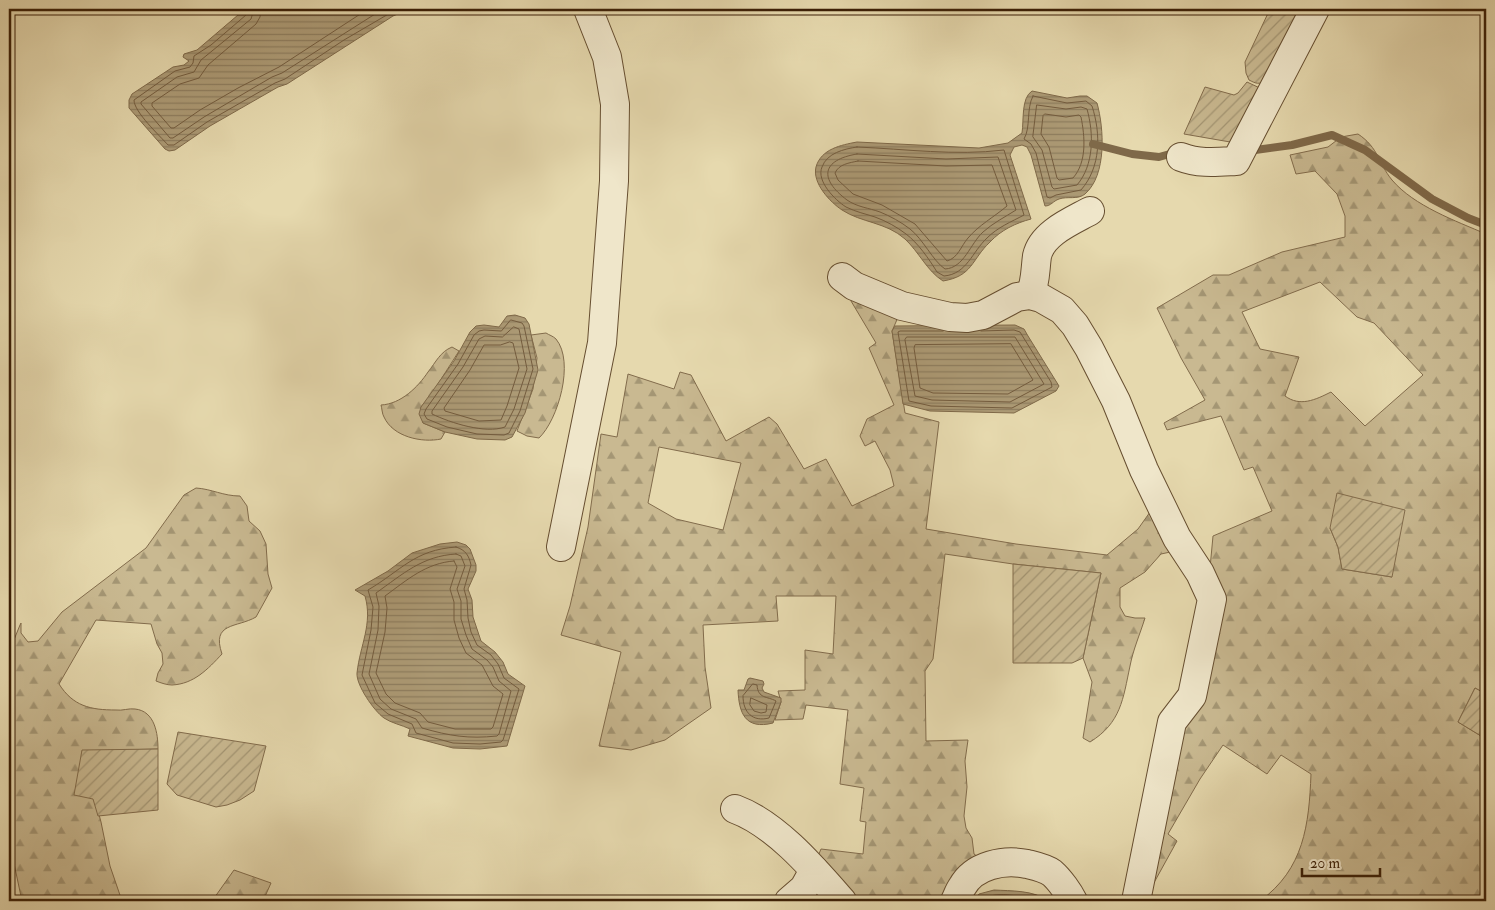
<svg xmlns="http://www.w3.org/2000/svg" width="1495" height="910" font-family="'IM FELL Double Pica',serif">
<style>
.forest{fill:url(#forest-firs);stroke:#826c4c;fill-rule:evenodd}
.garden{fill:url(#garden-furrows);stroke:#826c4c}
.water{fill:url(#water-rules);stroke:#7f6949}
.lines{fill:none;stroke-linecap:round;stroke-linejoin:round}
.shore{stroke:#745c3e;stroke-width:1}
.stream{stroke:#7f6949;stroke-width:8}
.minor-casing{stroke:#664e30;stroke-width:30}
.minor{stroke:#efe6ca;stroke-width:28}
</style>
<defs>
<pattern id="forest-firs" width="22" height="20" patternUnits="userSpaceOnUse" patternTransform="scale(1.25)"><rect width="22" height="20" fill="#c9b991"/><path d="M5 1l3.5 6h-7zM16 11l3.5 6h-7z" fill="#a49674"/></pattern>
<pattern id="garden-furrows" width="10" height="10" patternUnits="userSpaceOnUse" patternTransform="scale(1.25)"><rect width="10" height="10" fill="#c9b991"/><path d="M-1 1l2-2M0 10L10 0M9 11l2-2" fill="none" stroke="#a49674"/></pattern>
<pattern id="water-rules" width="6" height="5" patternUnits="userSpaceOnUse" patternTransform="scale(1.25)"><rect width="6" height="5" fill="#ac9a75"/><path d="M0 2.5h6" fill="none" stroke="#8d7d5e"/></pattern>
</defs>
<rect width="100%" height="100%" fill="#e6d9ae"/>
<filter id="stains"><feTurbulence type="fractalNoise" baseFrequency=".004" numOctaves="4"/><feColorMatrix values="0 0 0 0 .2 0 0 0 0 .09 0 0 0 0 .02 0 0 0 .5 -.17"/></filter>
<radialGradient id="worn" r=".72"><stop offset=".6" stop-color="#630" stop-opacity="0"/><stop offset="1" stop-color="#630" stop-opacity=".3"/></radialGradient>
<g class="forest">
<path d="M1358 134C1379 148 1378 163 1392 180 1414 206 1456 221 1486 234V694L1475 688 1458 722 1486 739V901H1260C1304 869 1309 825 1311 774L1281 755 1267 774 1223 745 1200 779 1168 834 1177 841 1145 899 1210 568 1213 536 1272 511 1253 467 1244 470 1221 416 1167 430 1164 423 1205 400 1181 358 1157 308 1213 275H1229L1282 252 1345 237V216L1337 194 1315 171 1296 174 1290 155 1328 147 1341 137ZM1320 282 1357 317 1374 323 1423 375 1365 426 1331 392C1315 400 1300 407 1285 396L1299 357 1260 349 1242 312ZM1330 528 1392 577 1342 569 1338 547Z"/>
<path d="M853 293 899 315 892 331 905 413 939 422 926 529 1016 544 1107 555 1138 529 1155 505 1175 551 1161 554 1145 572 1120 588V607L1125 616 1135 618H1145C1140 634 1133 650 1130 666 1123 699 1121 723 1090 742L1083 738 1092 682 1083 658 1101 573 1013 564 945 554 933 659 925 671 926 741 968 740 965 761 967 787 964 816 966 828 972 838 974 854 985 862 949 901H849L816 861 821 849 863 854 866 822 860 821 864 788 840 784 848 710 806 705 803 719 775 720 781 702 778 691 805 690V650L833 654 836 596H776L778 621 703 625 705 667 711 708 665 740 631 750 599 746 621 652 561 635 570 606 588 527 601 434 617 437 628 374 674 389 680 372 691 375 726 441 769 417 777 424 804 469 826 459 852 506 894 486 890 470 875 441 865 446 860 436 867 419 894 405 869 348 876 343 851 301ZM659 447 741 463 723 530 676 519 648 503Z"/>
<path d="M546 333C549 335 553 336 556 339 575 362 558 420 539 438L527 436 517 431 533 389 537 358 531 335Z"/>
<path d="M452 347 459 351 431 395 421 407 423 423 445 432 441 439C422 443 393 437 384 417 382 414 382 408 381 405 401 404 418 387 428 372 436 362 440 352 452 347Z"/>
<path d="M196 488C212 489 223 496 240 496L247 506 249 521 260 531 266 544 268 574 272 588 256 617C237 628 211 622 222 654 208 669 194 684 172 685 167 685 161 683 156 681L158 673 163 664 162 653 157 644 151 624 96 620 59 684C73 706 90 710 116 710 122 711 129 708 135 709 155 711 158 734 158 749L82 751 101 822 110 866 122 901H22L9 840V652L20 625 21 623V633L28 642 38 641 62 612 146 548 184 495Z"/>
<polygon points="234,870 271,883 263,901 212,901"/>
</g>
<g class="garden">
<path d="M1270 9H1299L1266 79C1260 86 1255 83 1249 80L1246 73 1245 62Z"/>
<polygon points="1247,82 1264,90 1236,143 1184,134 1205,87 1234,95 1238,93"/>
<polygon points="1337,493 1405,510 1392,577 1342,569 1338,547 1330,528"/>
<polygon points="1013,564 1101,573 1083,658 1072,663 1013,663"/>
<polygon points="1475,688 1486,694 1486,739 1458,722"/>
<polygon points="178,732 266,746 254,791 240,800 227,805 216,807 177,795 167,784"/>
<polygon points="158,749 158,810 98,816 93,799 74,795 82,750"/>
</g>
<g class="water">
<polygon points="245,9 410,9 393,16 287,84 278,87 210,126 175,150 169,151 165,149 129,108 129,100 132,94 173,67 184,65 189,61 183,57 184,54 197,50"/>
<path d="M1032 91 1067 98 1080 96H1087L1097 103C1104 128 1107 175 1085 194 1078 200 1067 196 1059 199 1053 201 1051 206 1045 206L1031 155 1027 147 1022 145 1014 147 1010 155 1031 219C1016 223 1001 230 990 242 971 260 973 276 943 281 927 271 919 252 905 239 886 222 862 223 842 210 830 202 812 183 816 167 821 149 841 145 857 142L979 148 1008 143 1022 133C1024 120 1021 98 1032 91Z"/>
<polygon points="515,315 525,318 529,324 538,370 525,413 512,437 505,440 477,439 445,432 423,423 419,414 421,407 454,361 470,332 476,326 484,325 499,327 507,316"/>
<polygon points="1015,325 1024,329 1028,336 1059,386 1056,391 1014,413 930,411 903,404 892,331 895,326"/>
<path d="M457 542 466 545 470 549 476 565V571L468 589 472 600 473 617 481 641 495 652 503 662 508 674 525 686 507 746 480 749 453 748 408 736 410 729C402 725 391 723 384 718 374 711 356 685 357 673 360 645 373 624 365 596L355 590 388 571 412 553 440 544Z"/>
<path d="M750 678 763 681 764 684 762 688 764 692 781 698V702L773 723C745 730 739 713 738 690H744L748 679Z"/>
<path d="M994 890C1011 891 1034 890 1048 901H974L979 894Z"/>
</g>
<g class="lines">
<g class="shore">
<path d="M248 9 246 15 211 45 194 56 193 63 190 67 175 71 134 100C134 112 160 136 168 145H174L207 122 275 83 285 79 344 40 397 9"/>
<polyline points="254,9 251,19 201,60 194,72 177,77 141,102 141,104 170,138 173,138 204,117 272,77 282,73 383,9"/>
<polyline points="261,9 260,17 256,24 208,65 199,78 180,84 152,103 152,106 171,128 174,128 200,110 238,88 279,67 368,9"/>
<path d="M1033 96 1067 103 1086 101 1092 106C1101 134 1101 167 1081 190L1056 195 1050 198 1047 197 1036 153 1031 144 1024 139C1031 127 1026 109 1033 96Z"/>
<path d="M1037 105 1066 109 1081 107 1087 109C1094 134 1094 165 1077 185L1054 189 1052 187 1042 150 1033 137Z"/>
<path d="M1045 114 1066 117 1079 115 1081 117C1085 137 1087 162 1073 178L1059 180 1057 178 1049 147 1041 134 1043 116Z"/>
<path d="M857 147C906 149 955 156 1004 150L1024 215C1011 222 998 227 987 238 972 252 967 274 944 276L937 272C929 259 918 243 906 234 897 227 886 221 875 217 866 214 856 212 846 207 835 200 816 181 822 167 827 153 844 149 857 147Z"/>
<path d="M857 154 946 159 998 157 1016 210C1005 217 993 223 983 232 970 244 964 268 945 269 933 261 923 239 910 229 901 222 890 216 880 212 869 208 857 207 847 200 819 179 821 160 857 154Z"/>
<path d="M858 161 946 166 992 165 1007 206C994 217 979 225 968 238 961 246 958 258 947 261L915 224 882 205 853 194 838 180 835 173C839 164 849 163 858 161Z"/>
<polygon points="511,320 522,323 524,326 533,369 520,411 509,433 504,435 477,434 447,427 427,419 424,414 426,409 458,364 474,335 479,331 484,330 501,331"/>
<path d="M514 327 519 329 527 369 514 409 505 427C485 434 451 423 432 414V411L463 367 479 339 485 336 502 337Z"/>
<polyline points="943,331 900,331 898,332 909,401 931,406 1012,408 1052,387 1051,382 1020,332 1014,330 981,331"/>
<polygon points="907,337 1015,337 1044,384 1010,402 932,400 915,396 905,340"/>
<polygon points="510,342 513,343 519,368 507,406 501,420 479,421 445,411 444,408 470,370 484,345 500,345"/>
<polygon points="1011,344 1033,380 1008,394 933,393 920,388 914,348 915,345"/>
<path d="M456 547C466 550 469 556 471 565L464 589 467 600 468 618 471 632 477 645 491 655 498 664 504 678 519 689 503 740 501 742 480 744 453 743 416 733 412 724 388 714 375 703 362 675 371 630 373 607 368 590C402 570 414 550 456 547Z"/>
<path d="M456 554 461 556 465 566 457 589 461 601V619L466 635 472 649 487 660 493 667 499 681 511 691 499 734 497 736C468 739 450 736 422 728L416 719 391 709 380 699 369 674 378 630 379 606 376 593C403 574 422 556 456 554Z"/>
<path d="M454 561 457 567 450 589 454 602V620L459 638 466 653 482 665 493 686 503 694 493 727 491 729H455L428 722 420 713 395 703 386 694 376 673 385 632 387 608 385 596C407 580 426 563 454 561Z"/>
<path d="M753 684 757 685C758 699 767 696 776 701L769 718C753 722 743 713 743 696Z"/>
<polygon points="751,698 767,705 766,712 761,713 754,711 750,705"/>
<path d="M979 901C989 890 1026 896 1039 901"/>
</g>
<g class="stream">
<polyline points="1093,144 1132,154 1159,157 1177,152"/>
<polyline points="1248,151 1292,145 1332,135 1365,150 1432,199 1468,218 1486,225"/>
</g>
<g class="minor-casing">
<g id="minor">
<path d="M1181 157C1199 164 1217 162 1236 161L1315 9"/>
<polyline points="842,277 854,286 902,306 950,317 967,318 983,315 1017,297 1030,295 1041,298 1062,310 1075,325 1089,348 1116,401 1144,470 1177,538 1200,573 1212,599 1192,696 1172,722 1136,901"/>
<path d="M1030 295C1036 282 1035 270 1037 256 1042 233 1072 221 1090 211"/>
<polyline points="561,547 602,343 614,181 615,104 607,57 588,9"/>
<path d="M735 809C776 824 814 869 842 901"/>
<polyline points="789,901 804,888 814,870"/>
<path d="M955 901C957 897 959 891 962 887 974 865 1004 859 1027 864 1035 866 1045 868 1052 873 1060 880 1069 893 1073 901"/>
</g>
</g>
<use href="#minor" class="minor"/>
</g>
<rect width="1495" height="910" fill="none" stroke="#e6d9ae" stroke-width="30"/>
<rect x="10" y="10" width="1475" height="890" fill="none" stroke="#3b1f06" stroke-width="2.5"/>
<rect x="15" y="15" width="1465" height="880" fill="none" stroke="#3b1f06"/>
<path d="M1302 868v8h78v-8" fill="none" stroke="#3b1f06" stroke-width="2.5"/>
<text x="1310" y="868" font-size="15" fill="#3b1f06" stroke="#efe6ca" stroke-width="4" paint-order="stroke">20 m</text>
<rect width="100%" height="100%" filter="url(#stains)"/>
<rect width="100%" height="100%" fill="url(#worn)"/>
</svg>
